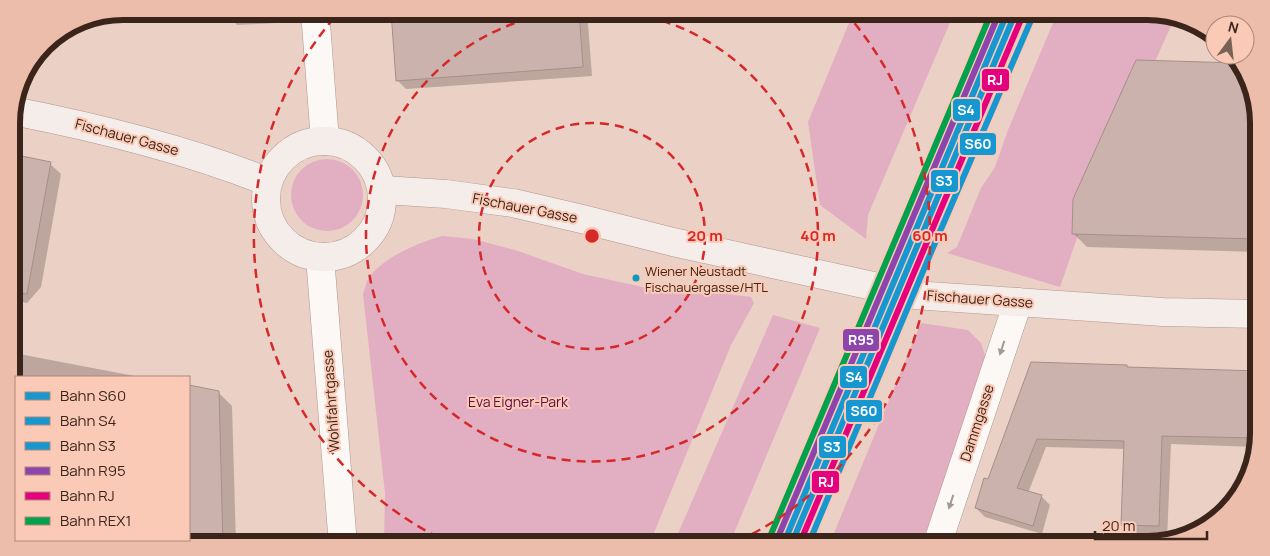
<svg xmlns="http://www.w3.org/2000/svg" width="1270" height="556" font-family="Manrope,sans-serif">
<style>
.green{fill:#e2aec1}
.shadow{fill:#0003}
.building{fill:#cbb2ad;stroke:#a68f8a}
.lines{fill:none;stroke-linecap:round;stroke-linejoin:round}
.street-casing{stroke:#af988f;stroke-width:29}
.secondary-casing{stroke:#af988f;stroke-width:29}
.street{stroke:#fcf8f6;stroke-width:28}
.secondary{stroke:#f5edea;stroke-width:28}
.rail-1-casing{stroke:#facab6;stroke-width:10}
.rail-2-casing{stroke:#facab6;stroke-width:10}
.rail-3-casing{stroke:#facab6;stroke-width:10}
.rail-4-casing{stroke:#facab6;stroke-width:10}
.rail-5-casing{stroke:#facab6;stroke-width:10}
.rail-6-casing{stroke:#facab6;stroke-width:10}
.rail-1{stroke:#1797d0;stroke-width:6}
.rail-2{stroke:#1797d0;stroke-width:6}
.rail-3{stroke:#1797d0;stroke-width:6}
.rail-4{stroke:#8e44ad;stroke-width:6}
.rail-5{stroke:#e5007d;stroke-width:6}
.rail-6{stroke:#03a04e;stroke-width:6}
.oneway{fill:#a59993}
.ring{fill:none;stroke:#d62828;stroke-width:2.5;stroke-dasharray:9 6}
.bus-dot{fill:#069cbc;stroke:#facab6;stroke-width:2}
.labels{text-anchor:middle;stroke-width:4;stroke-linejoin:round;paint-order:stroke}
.bus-label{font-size:13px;fill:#3b251b;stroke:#facab6;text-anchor:start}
.street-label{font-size:14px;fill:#3b251b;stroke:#facab6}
.park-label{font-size:14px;fill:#600946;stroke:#facab6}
.rim{fill:none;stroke:#3b251b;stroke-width:6}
.centre{fill:#d62828;stroke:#facab6;stroke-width:2.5}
.ring-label{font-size:15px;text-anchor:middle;font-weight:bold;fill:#d62828;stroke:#facab6;stroke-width:4;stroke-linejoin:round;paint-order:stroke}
.line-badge{stroke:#facab6;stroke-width:2}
.badge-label{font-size:14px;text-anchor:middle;font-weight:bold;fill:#fff}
</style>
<rect width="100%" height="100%" fill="#ebd0c5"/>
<g class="green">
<polygon points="854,11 955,11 868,215 866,239 820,205 808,122"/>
<polygon points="1058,11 1147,11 1175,17 1083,221 1060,287 947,253 957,247 981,188 995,167 1008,130"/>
<circle cx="327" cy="195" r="36"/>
<path d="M442 236 473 239 515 250 583 274 652 289 687 294H727L751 297 754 303 731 345 649 545H384L385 493 363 294C365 289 366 283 368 279 383 257 418 243 442 236Z"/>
<polygon points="773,315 820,328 729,545 673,545"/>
<polygon points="921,323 968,330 981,343 996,390 942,545 829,545"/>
</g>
<g class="shadow">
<polygon points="140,11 275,11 276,23 237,25 229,16 149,20"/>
<polygon points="392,11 587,11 592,76 406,89 397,80"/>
<polygon points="1258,108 1258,252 1087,247 1073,233"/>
<polygon points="12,155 50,164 61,174 41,287 27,303 12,300"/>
<polygon points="12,349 14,349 19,354 140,377 16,377 16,457 12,448"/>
<polygon points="1032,363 1126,366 1259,433 1256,447 1171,444 1167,540 1154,545 1122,545 1125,449 1046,447 1028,493 1041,496 1050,505 1042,534 985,517 976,508 988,481"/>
<polygon points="189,387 218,392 232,406 236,545 123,545 98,540 189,540"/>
</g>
<g class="building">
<polygon points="391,11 579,11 583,67 396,81"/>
<polygon points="1136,60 1239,63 1258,108 1258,239 1072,234 1073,199"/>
<polygon points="12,154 51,162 27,294 12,293"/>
<polygon points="1031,362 1127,365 1127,367 1259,371 1259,433 1258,438 1162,436 1159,526 1121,525 1124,441 1037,439 1017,488 1042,495 1033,526 975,508 984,478 988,479"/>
<polygon points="189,385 219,391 223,545 189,545"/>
</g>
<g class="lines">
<g class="street-casing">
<g id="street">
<polyline points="315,11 325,141"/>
<polyline points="320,257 343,545"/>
<polyline points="937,545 1018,302"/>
</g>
</g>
<g class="secondary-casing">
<g id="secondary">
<path d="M13 111C100 128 186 149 268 182"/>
<circle cx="324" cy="199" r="58"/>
<polyline points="383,190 446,194 513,203 582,219 673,242 914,295 1163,312 1258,314"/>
</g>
</g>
<use href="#street" class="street"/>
<use href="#secondary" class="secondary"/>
<g class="rail-1-casing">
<polyline id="rail-1" points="808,545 932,250 1035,11"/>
</g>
<g class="rail-2-casing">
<polyline id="rail-2" points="783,545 1008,11"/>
</g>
<g class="rail-3-casing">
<polyline id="rail-3" points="791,545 1015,14"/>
</g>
<g class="rail-4-casing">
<polyline id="rail-4" points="776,542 1000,11"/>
</g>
<g class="rail-5-casing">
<polyline id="rail-5" points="799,545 1022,17"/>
</g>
<g class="rail-6-casing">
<polyline id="rail-6" points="769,539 992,11"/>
</g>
<use href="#rail-1" class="rail-1"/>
<use href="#rail-2" class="rail-2"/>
<use href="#rail-3" class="rail-3"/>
<use href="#rail-4" class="rail-4"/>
<use href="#rail-5" class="rail-5"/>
<use href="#rail-6" class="rail-6"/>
</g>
<defs><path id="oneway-solid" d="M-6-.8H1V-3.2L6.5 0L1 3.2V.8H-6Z" transform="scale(1.25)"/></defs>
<g class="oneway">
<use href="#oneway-solid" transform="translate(1002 348) rotate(108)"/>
<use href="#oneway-solid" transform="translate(951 502) rotate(108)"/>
</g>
<g class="ring">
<circle cx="592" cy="236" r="113"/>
<path d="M618 11A226 226 0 1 1 566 11"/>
<path d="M452 544A338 338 0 0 1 339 12M845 12A338 338 0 0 1 732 544"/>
</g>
<circle class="bus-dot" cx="636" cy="278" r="4.5"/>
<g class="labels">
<g class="bus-label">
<text x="645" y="276">Wiener Neustadt<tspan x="645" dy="16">Fischauergasse/HTL</tspan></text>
</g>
<g class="street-label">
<text transform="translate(127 137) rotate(15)" y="5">Fischauer Gasse</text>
<text transform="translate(525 208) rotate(11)" y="5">Fischauer Gasse</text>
<text transform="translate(980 299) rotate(4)" y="5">Fischauer Gasse</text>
<text transform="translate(331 401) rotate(-94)" y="5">Wohlfahrtgasse</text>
<text transform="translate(977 423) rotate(-72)" y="5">Dammgasse</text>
</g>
<g class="park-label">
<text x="518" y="407">Eva Eigner-Park</text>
</g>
</g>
<path d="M0 0H1270V556H0ZM123 20H1147A103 103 0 0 1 1250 123V433A103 103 0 0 1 1147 536H123A103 103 0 0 1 20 433V123A103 103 0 0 1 123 20Z" fill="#ebbdaa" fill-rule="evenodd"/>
<path class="rim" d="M123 20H1147A103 103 0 0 1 1250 123V433A103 103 0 0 1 1147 536H123A103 103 0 0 1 20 433V123A103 103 0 0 1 123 20Z"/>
<circle cx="592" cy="236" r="8" class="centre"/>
<g class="ring-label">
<text x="705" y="241">20 m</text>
<text x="818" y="241">40 m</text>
<text x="930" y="241">60 m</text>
</g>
<g class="line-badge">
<rect x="981" y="68" width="29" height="24" rx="5" fill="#e5007d"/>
<rect x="952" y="98" width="29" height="24" rx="5" fill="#1797d0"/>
<rect x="959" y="132" width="38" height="24" rx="5" fill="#1797d0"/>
<rect x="930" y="169" width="29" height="24" rx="5" fill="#1797d0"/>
<rect x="842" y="328" width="38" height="24" rx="5" fill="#8e44ad"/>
<rect x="839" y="365" width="29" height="24" rx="5" fill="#1797d0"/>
<rect x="845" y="399" width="38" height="24" rx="5" fill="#1797d0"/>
<rect x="818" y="435" width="29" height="24" rx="5" fill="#1797d0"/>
<rect x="811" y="470" width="29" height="24" rx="5" fill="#e5007d"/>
</g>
<g class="badge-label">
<text x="995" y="85">RJ</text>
<text x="966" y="115">S4</text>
<text x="978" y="149">S60</text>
<text x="944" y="186">S3</text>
<text x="861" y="345">R95</text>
<text x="854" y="382">S4</text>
<text x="864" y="416">S60</text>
<text x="832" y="452">S3</text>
<text x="826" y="487">RJ</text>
</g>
<rect x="15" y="376" width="175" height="165" fill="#facab6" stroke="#ae8878"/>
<rect x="25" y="392" width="25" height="8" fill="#1797d0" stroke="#ae8878"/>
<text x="60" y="401" font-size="15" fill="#3b251b">Bahn S60</text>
<rect x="25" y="417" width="25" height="8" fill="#1797d0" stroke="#ae8878"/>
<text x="60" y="426" font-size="15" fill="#3b251b">Bahn S4</text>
<rect x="25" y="442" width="25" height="8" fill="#1797d0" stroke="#ae8878"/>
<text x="60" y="451" font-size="15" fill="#3b251b">Bahn S3</text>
<rect x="25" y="467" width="25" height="8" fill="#8e44ad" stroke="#ae8878"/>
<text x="60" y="476" font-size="15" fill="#3b251b">Bahn R95</text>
<rect x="25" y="492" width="25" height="8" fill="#e5007d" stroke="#ae8878"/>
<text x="60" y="501" font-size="15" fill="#3b251b">Bahn RJ</text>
<rect x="25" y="517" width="25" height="8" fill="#03a04e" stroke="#ae8878"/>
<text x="60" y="526" font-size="15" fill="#3b251b">Bahn REX1</text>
<g transform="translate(1230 40) rotate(15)"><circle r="24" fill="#facab6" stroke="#ae8878"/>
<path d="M0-4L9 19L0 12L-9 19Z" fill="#796156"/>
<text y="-8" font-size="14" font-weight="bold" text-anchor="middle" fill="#3b251b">N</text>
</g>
<path d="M1095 531v8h112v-8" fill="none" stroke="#3b251b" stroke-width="2.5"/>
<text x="1102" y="531" font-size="15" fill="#3b251b" stroke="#facab6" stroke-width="4" paint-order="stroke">20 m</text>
</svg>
